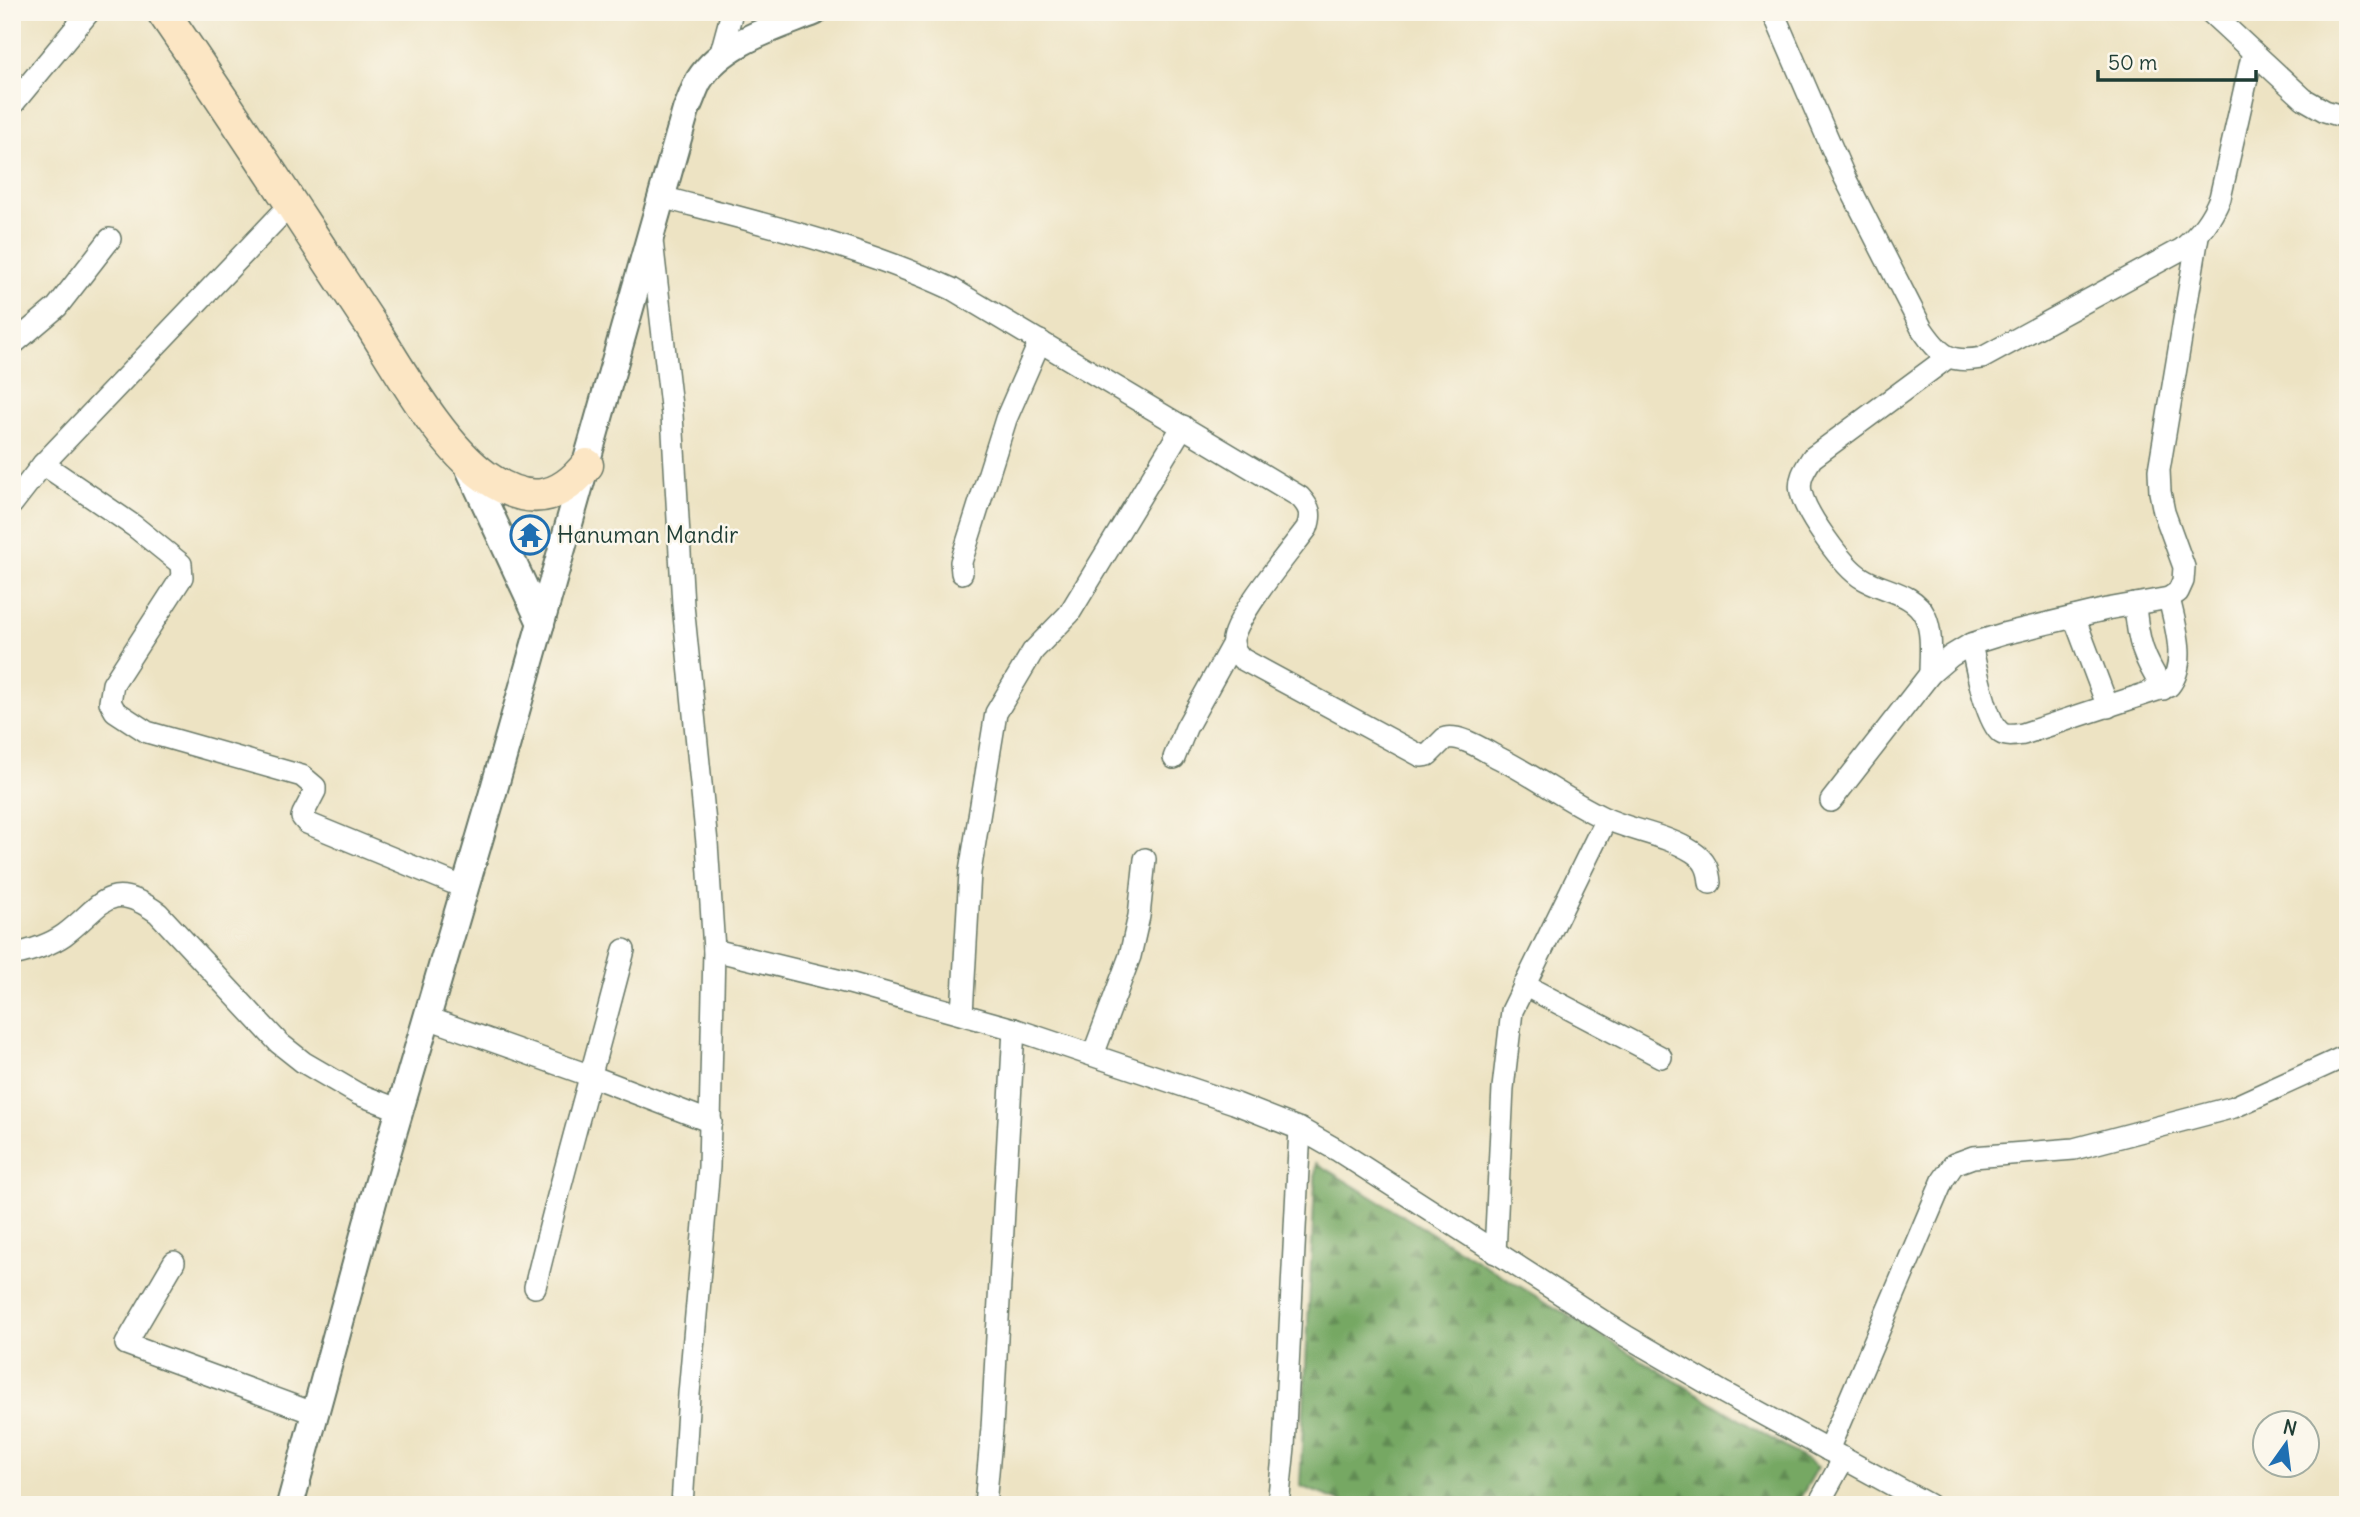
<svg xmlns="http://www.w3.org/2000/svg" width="2360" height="1517" font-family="Delius,sans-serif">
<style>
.forest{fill:url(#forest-firs);stroke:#4a724c;stroke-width:2}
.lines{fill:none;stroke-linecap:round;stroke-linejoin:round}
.minor-casing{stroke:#677766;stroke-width:24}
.tertiary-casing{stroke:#677766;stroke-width:30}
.secondary-casing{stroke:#677766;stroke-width:35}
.minor{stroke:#fff;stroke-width:21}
.tertiary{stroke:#fff;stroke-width:26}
.secondary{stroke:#fce6c4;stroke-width:32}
.labels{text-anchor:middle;stroke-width:5;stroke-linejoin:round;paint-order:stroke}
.poi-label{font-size:23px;fill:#1f3d34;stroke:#fbf7ec;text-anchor:start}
</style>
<defs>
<pattern id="forest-firs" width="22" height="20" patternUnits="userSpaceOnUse" patternTransform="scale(1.75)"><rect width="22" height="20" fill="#76a863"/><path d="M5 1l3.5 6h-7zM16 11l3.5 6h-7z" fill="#608a52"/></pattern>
</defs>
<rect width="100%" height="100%" fill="#fbf7ec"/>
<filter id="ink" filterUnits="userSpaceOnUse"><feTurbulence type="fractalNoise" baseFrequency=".0143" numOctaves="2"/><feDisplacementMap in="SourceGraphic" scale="14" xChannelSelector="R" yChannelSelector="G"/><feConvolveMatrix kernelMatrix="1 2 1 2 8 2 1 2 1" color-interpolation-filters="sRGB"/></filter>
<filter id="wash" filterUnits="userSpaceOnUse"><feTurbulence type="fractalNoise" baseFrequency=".00686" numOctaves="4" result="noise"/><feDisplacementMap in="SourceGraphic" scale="28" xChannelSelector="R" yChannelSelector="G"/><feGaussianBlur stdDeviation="1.57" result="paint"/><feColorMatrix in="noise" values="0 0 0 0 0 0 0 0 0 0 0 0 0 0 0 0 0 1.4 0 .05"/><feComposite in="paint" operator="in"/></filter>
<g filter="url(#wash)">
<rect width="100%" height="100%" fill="#ede3c3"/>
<polygon class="forest" points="1316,1163 1818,1467 1796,1505 1350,1505 1300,1486"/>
</g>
<g filter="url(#ink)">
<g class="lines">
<g class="minor-casing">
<g id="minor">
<path d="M1773 12 1844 176 1922 329C1940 355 1949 364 1982 358L2182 249C2200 234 2211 220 2220 198L2253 52"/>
<polyline points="2210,12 2304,99 2325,111 2348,118"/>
<polyline points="720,56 732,12"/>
<polyline points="12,105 89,12"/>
<path d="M661 197C760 223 859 246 952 289L1300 497C1310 508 1312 514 1307 528 1290 551 1238 613 1233 639 1232 647 1236 653 1242 659L1421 756 1428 755 1445 738C1463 735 1483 750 1499 758 1535 776 1566 800 1602 817 1631 831 1665 834 1693 852 1705 860 1709 869 1710 883"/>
<polyline points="652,240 672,415 683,605 707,843 714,950 709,1167 689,1394 682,1505"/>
<polyline points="12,345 57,307 110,239"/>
<polyline points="43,464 134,526 181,564 182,577 113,684 110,702 115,711 147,732 302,776 315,787 315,791 303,814 302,817 307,823 465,888"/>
<polyline points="12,504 43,464 291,204"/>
<polyline points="962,573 961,562 1006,419 1040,341"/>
<path d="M2135 604C2138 643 2143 657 2163 689"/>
<polyline points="2074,617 2108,707"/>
<path d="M1971 644C1975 662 1986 722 2001 733 2007 737 2016 735 2023 734L2169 686C2188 663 2175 625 2169 598"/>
<path d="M1930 674C1930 656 1933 633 1925 616 1914 592 1882 591 1862 578 1844 568 1805 513 1801 492 1798 479 1805 469 1812 458L1947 358"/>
<polyline points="1174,758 1186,728 1233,643"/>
<polyline points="1831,801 1930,674 1951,656 1971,644 2003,634 2107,609 2169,598 2178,592 2183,581 2184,567 2164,512 2160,492 2159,470 2198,236"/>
<polyline points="714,950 849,983 1014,1029 1234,1103 1300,1129 1337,1150 1626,1336 1724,1393 1929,1505"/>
<path d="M12 955C31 951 48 946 64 935 102 907 108 877 158 913L279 1043 303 1062 358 1094 400 1110"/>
<polyline points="1524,985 1661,1057"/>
<polyline points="962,1014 970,872 996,713 1033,651 1069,614 1183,426"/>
<polyline points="428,1018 591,1076 711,1122"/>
<polyline points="1093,1055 1130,956 1139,916 1145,859"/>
<polyline points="1495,1253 1503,1088 1512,1011 1606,819"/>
<polyline points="174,1262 126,1344 316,1414"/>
<path d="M535 1287C562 1174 595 1063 624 950"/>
<polyline points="1828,1450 1943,1180 1954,1164 1973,1157 2074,1149 2234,1107 2348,1055"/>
<polyline points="985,1505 992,1428 1014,1029"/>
<polyline points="1278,1505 1284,1447 1300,1129"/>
<polyline points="1818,1505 1844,1458"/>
</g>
</g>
<g class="tertiary-casing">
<g id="tertiary">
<polyline points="465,460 541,623"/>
<path d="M290 1505 374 1198 492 796 686 110C691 100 694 89 699 80 723 42 774 28 814 12"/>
</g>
</g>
<g class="secondary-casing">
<path id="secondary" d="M163 12C234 115 302 221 371 325 401 372 441 445 486 477 525 504 557 503 587 465"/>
</g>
<use href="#minor" class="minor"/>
<use href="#tertiary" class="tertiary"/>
<use href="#secondary" class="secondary"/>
</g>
</g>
<defs>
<g id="temple-ring" transform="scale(2.0125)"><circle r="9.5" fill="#fbf7ec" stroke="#1f6fb2" stroke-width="1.5"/><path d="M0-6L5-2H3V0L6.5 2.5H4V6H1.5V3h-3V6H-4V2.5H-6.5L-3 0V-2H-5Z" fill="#1f6fb2"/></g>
</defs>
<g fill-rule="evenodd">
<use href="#temple-ring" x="530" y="535"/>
</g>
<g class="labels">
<g class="poi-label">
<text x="557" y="543">Hanuman Mandir</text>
</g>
</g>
<rect width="2360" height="1517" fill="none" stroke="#fbf7ec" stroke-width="42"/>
<g transform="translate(2286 1444) rotate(14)"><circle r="33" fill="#fbf7ec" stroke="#a3ada2" stroke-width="2"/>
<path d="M0-5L12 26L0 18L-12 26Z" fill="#1f6fb2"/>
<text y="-10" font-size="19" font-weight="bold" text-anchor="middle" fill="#1f3d34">N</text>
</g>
<path d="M2098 70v10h158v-10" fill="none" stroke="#1f3d34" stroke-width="3.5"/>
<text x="2108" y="70" font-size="21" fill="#1f3d34" stroke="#fbf7ec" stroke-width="5" paint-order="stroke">50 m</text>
</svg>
